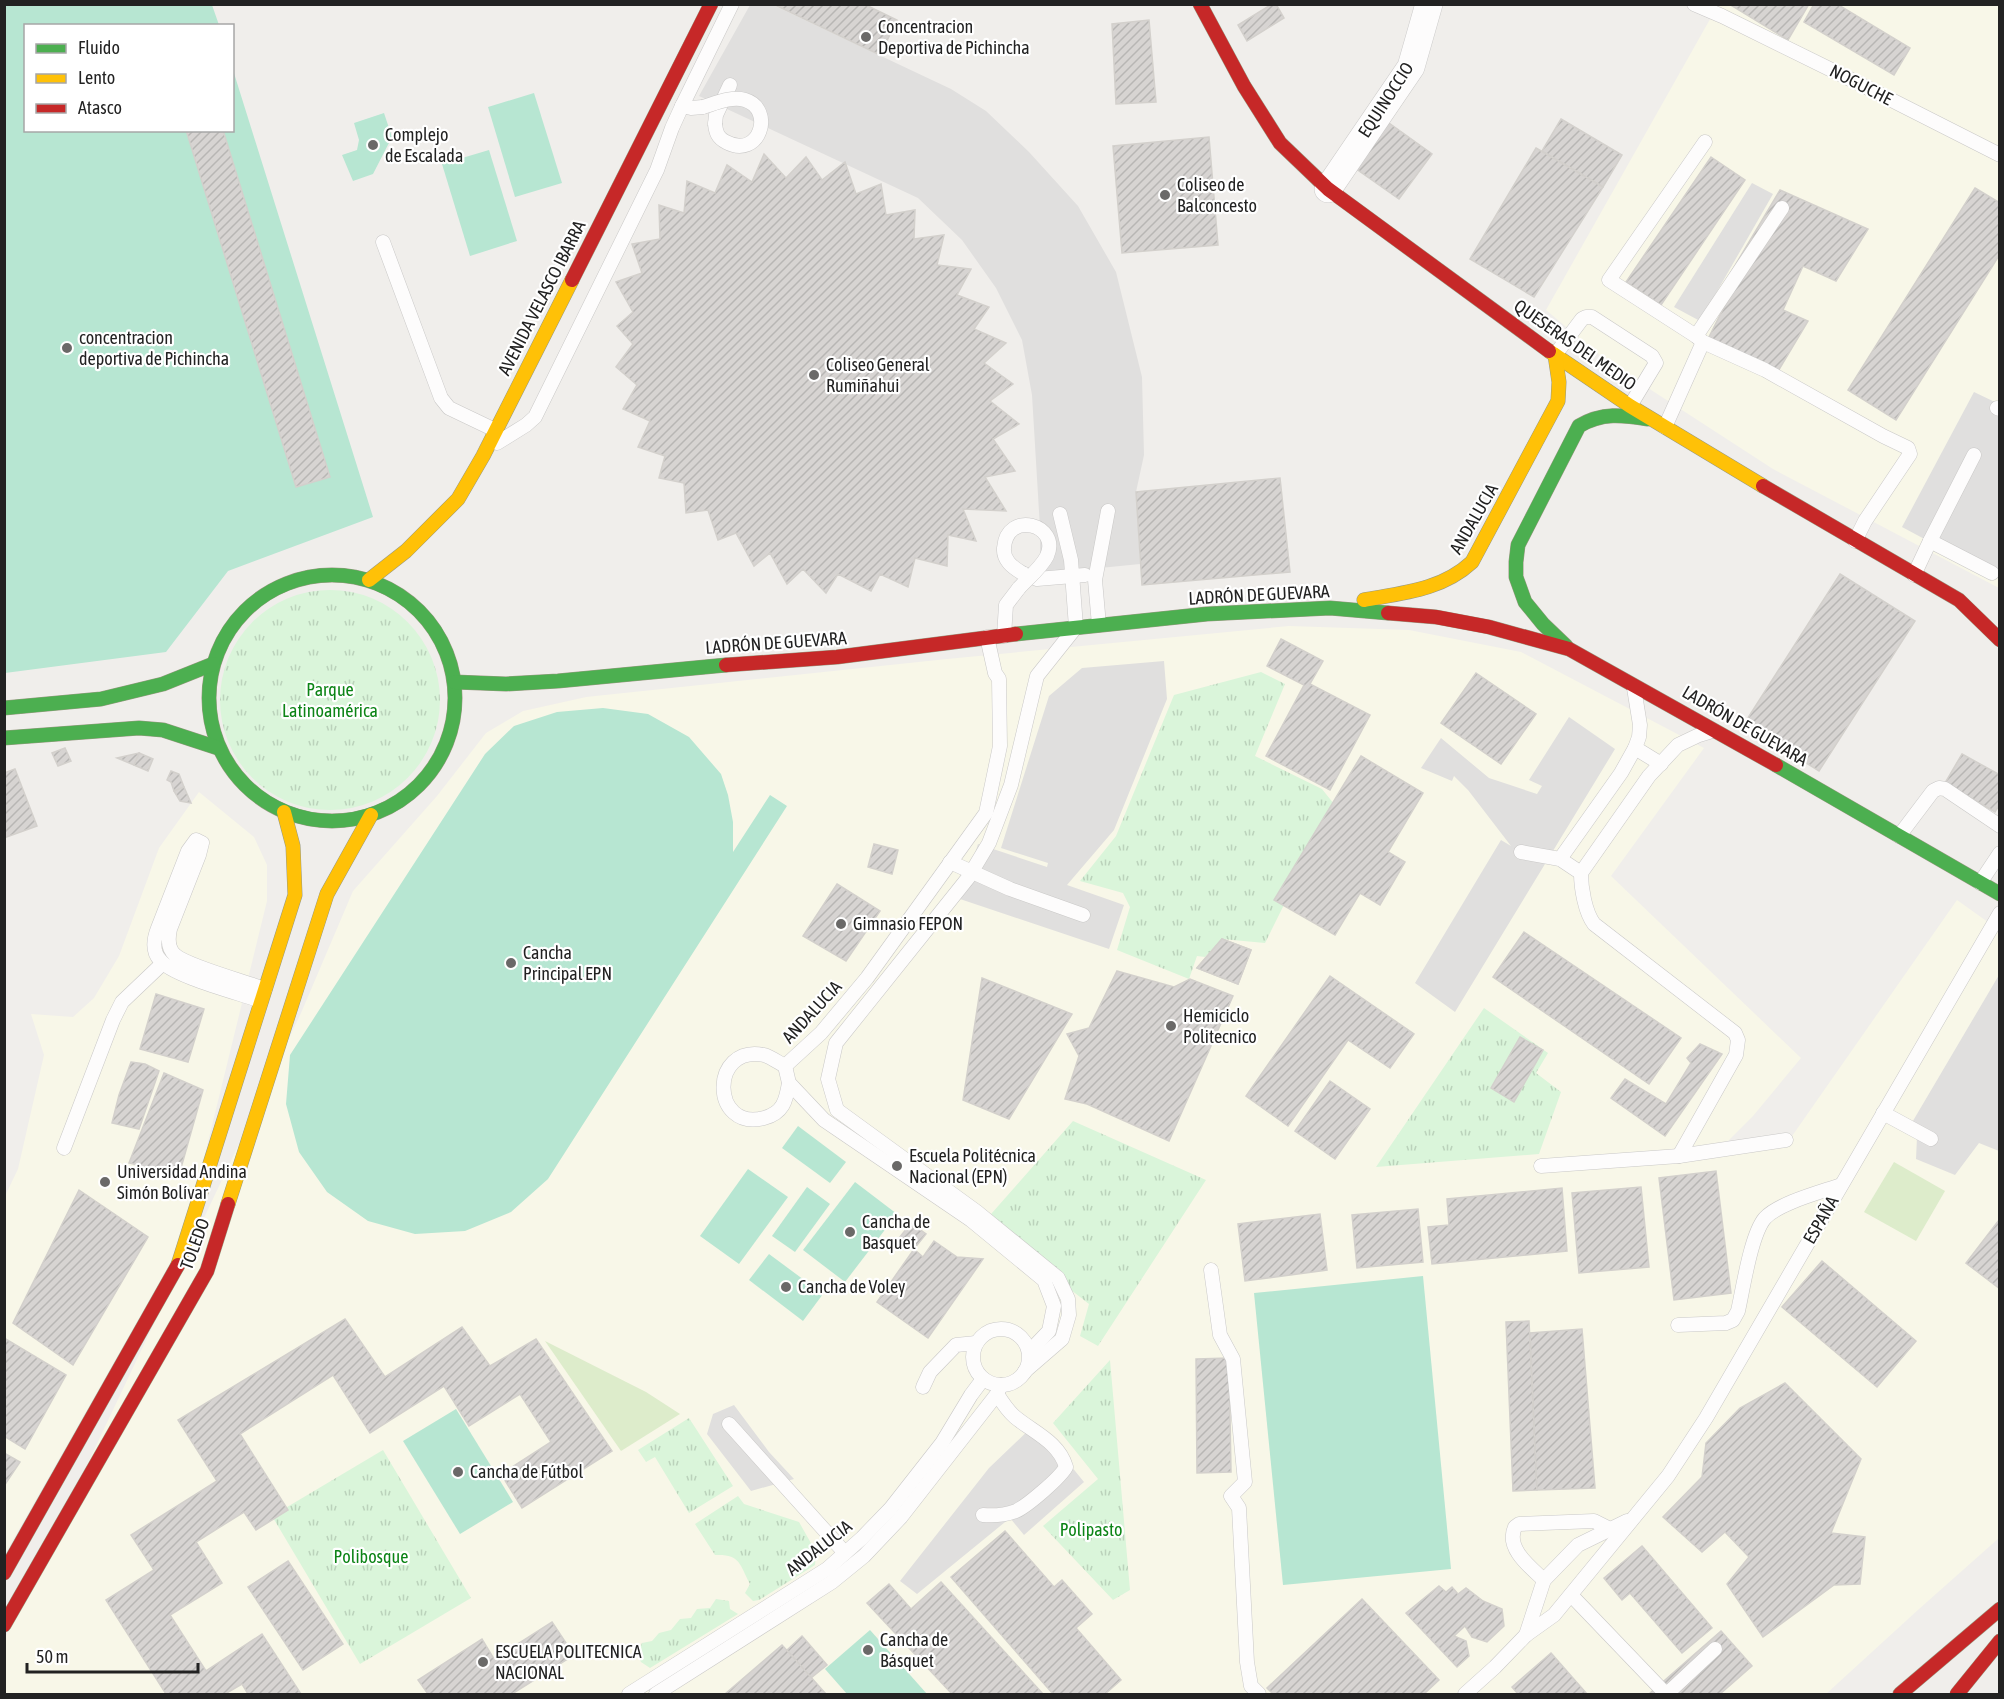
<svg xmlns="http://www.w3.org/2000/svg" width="2004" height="1699" font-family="'Asap Condensed',sans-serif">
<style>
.education{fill:#f8f7e8}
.grass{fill:#ddeccb}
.park{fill:url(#park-tufts)}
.pitch{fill:#b7e6d2}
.parking{fill:#e0dfde}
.building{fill:url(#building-hatch);stroke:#d3d0cc;stroke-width:1.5}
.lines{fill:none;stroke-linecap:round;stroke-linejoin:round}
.lane-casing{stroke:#c9c8c7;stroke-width:15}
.street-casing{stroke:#c9c8c7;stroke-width:28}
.fast-casing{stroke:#999a82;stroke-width:15}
.slow-casing{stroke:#999a82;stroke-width:15}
.jam-casing{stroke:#999a82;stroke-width:15}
.lane{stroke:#fdfcfc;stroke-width:14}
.street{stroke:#fdfcfc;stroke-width:27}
.fast{stroke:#4caf50;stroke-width:14}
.slow{stroke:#ffc107;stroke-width:14}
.jam{stroke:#c62828;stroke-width:14}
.lane-bridge-casing{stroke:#c9c8c7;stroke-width:15;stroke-linecap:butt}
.lane-bridge{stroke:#fdfcfc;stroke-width:14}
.poi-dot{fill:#6a6968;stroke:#fff;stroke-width:2}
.labels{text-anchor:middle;stroke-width:4.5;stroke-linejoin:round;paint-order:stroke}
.poi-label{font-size:18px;fill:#222;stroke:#fff;text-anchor:start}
.street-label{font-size:18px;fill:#222;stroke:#fff}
.park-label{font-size:18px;fill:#0c8416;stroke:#fff}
</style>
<defs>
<pattern id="park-tufts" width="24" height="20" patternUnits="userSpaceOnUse" patternTransform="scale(1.5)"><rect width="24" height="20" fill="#daf5da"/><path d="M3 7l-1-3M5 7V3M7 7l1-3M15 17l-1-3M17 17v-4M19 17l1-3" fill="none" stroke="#bbd2bb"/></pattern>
<pattern id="building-hatch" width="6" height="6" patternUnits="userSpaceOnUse" patternTransform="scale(1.5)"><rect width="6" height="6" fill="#d7d4d2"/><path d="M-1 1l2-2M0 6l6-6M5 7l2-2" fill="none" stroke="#b8b6b4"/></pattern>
</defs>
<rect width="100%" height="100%" fill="#f0eeeb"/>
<g class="education">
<polygon points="1718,5 1999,5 1999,588 1773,469 1608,362 1546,310"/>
<polygon points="1289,626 1409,630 1521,652 1704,748 1611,876 1801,1058 1753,1116 1726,1143 1790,1139 1957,900 1999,930 1999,1538 1919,1609 1826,1694 5,1694 5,1638 301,1013 353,891 437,796 486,733 523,711 586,697 947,659"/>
<polygon points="199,792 254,837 267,865 267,901 194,1199 176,1253 5,1554 5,1196 18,1169 44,1055 31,1014 73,1017 94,998 119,956 159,848"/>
</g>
<g class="grass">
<polygon points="1894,1162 1945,1191 1916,1241 1864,1212"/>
<polygon points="545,1341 646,1392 680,1414 621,1451"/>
</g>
<g class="park">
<circle cx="330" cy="700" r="110"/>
<polygon points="1261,672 1285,684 1255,756 1322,789 1334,804 1265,943 1222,939 1205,957 1197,956 1189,979 1117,950 1130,907 1123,893 1080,881 1116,836 1174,695"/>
<polygon points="1484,1008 1548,1053 1536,1073 1561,1092 1539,1154 1376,1167"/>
<polygon points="1073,1121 1206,1180 1098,1346 1080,1336 1089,1304 984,1222"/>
<polygon points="1110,1360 1130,1590 1113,1600 1043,1526 1098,1479 1053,1423"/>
<polygon points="689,1418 733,1486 689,1513 655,1457 646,1462 638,1450"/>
<polygon points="383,1450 471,1598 360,1664 272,1516"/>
<path d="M738 1496 744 1504 799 1522 816 1552 815 1565 759 1600 753 1601 745 1593 750 1584C739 1563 740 1554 715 1555L695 1524Z"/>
<polygon points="716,1599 729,1601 730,1609 738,1614 650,1668 641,1662 637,1654 642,1643 652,1641 659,1633 671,1630 680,1619 691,1618 697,1609 710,1608"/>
</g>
<g class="pitch">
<polygon points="5,5 212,5 219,25 26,26 26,130 232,130 233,70 373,517 228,571 166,652 5,673"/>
<polygon points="534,93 562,183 515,197 488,107"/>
<polygon points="384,113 392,137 373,174 353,181 342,155 357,150 359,140 354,123"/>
<polygon points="489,150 517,241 470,256 442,164"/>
<polygon points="603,708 648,714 689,737 721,774 728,795 733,822 733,852 770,795 787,806 548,1179 511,1212 465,1231 415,1234 368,1221 327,1192 299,1152 286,1104 290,1055 485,754 514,726 557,712"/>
<polygon points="798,1126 846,1162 830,1183 782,1148"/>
<polygon points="748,1169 788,1197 739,1264 700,1236"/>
<polygon points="855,1182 897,1214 845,1282 803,1250"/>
<polygon points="807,1187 830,1204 795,1252 772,1236"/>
<polygon points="769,1254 823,1294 803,1321 749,1280"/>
<polygon points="1423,1276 1451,1569 1283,1585 1254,1293"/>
<polygon points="456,1409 513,1502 460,1534 403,1441"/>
<polygon points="870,1630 927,1694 847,1694 825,1669"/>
</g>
<g class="parking">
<polygon points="750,5 773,5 951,89 986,111 1029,152 1078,206 1116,272 1142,377 1144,455 1136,492 1140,564 1040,574 1040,528 1032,395 1022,340 996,288 962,240 918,198 699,96"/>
<polygon points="1752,183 1773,194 1700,321 1674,307"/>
<polygon points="1974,392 1999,404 1999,579 1902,527"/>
<polygon points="1164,661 1167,699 1114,830 1067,885 1124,905 1109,949 960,899 978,844 1047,867 1048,863 1001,848 1049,696 1082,668"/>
<polygon points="1569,717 1615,749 1455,1012 1415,983 1501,840 1511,846 1468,790 1454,776 1452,781 1421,768 1441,738 1489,778 1537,794 1542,786 1529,780"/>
<polygon points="1999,975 1999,1151 1979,1143 1955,1175 1916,1159 1917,1137 1907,1131"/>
<polygon points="734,1405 769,1452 794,1479 751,1491 707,1434 713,1414"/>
<polygon points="1036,1423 1084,1482 1024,1535 1010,1518 917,1594 900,1581 989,1468"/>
</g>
<g class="building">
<polygon points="773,4 864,4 897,20 880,55"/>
<polygon points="1272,4 1276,4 1284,18 1247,41 1238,25"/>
<polygon points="1729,4 1809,4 1788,40"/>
<polygon points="1814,4 1837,4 1910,48 1894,75 1804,22"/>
<polygon points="1149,20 1156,102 1116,104 1112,24"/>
<polygon points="1561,119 1622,155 1603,187 1542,151"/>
<polygon points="1389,123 1432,154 1399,199 1355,168"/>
<polygon points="186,130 223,130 330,477 296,487"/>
<polygon points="1209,137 1218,245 1122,253 1113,146"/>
<polygon points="1536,148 1603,187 1534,297 1470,259"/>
<polygon points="764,154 786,178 806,157 822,180 845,162 856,194 881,184 886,215 915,210 914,239 944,235 937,265 971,269 957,295 989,307 974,329 1006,343 984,363 1013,384 990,401 1019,424 993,439 1015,471 985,477 1006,511 963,509 976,541 948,535 947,566 915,558 908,587 880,574 871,591 838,574 826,593 803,569 787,584 770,553 754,566 736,533 718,540 708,510 686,513 684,483 659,478 665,456 638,447 650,421 623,409 637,385 616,367 633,344 617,326 633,312 616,282 642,273 632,244 660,239 659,205 684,213 687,181 715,193 727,165 752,182"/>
<polygon points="1711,157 1745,180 1661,305 1626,282"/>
<polygon points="1975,188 2000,203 2000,254 1896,420 1848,390"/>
<polygon points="1780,190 1868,229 1836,281 1803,266 1783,310 1808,321 1777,373 1709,337 1730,295 1721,289"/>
<polygon points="1280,478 1290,572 1142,585 1136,492"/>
<polygon points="1840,574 1915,621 1819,771 1744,724"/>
<polygon points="1281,639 1323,661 1310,684 1370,715 1330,790 1266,756 1304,685 1267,666"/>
<polygon points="1476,673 1536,714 1501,764 1441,723"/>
<polygon points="65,748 71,761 58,766 52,753"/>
<polygon points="139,753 153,759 148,771 134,765"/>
<polygon points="139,753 134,765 117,758"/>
<polygon points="1962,754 2000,775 2000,804 1995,812 1945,783"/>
<polygon points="1361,756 1423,793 1388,852 1405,862 1380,905 1360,893 1335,935 1274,900"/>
<polygon points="15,769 37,826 4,838 4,773"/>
<polygon points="171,771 179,774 184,787 174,791 171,782 167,780"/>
<polygon points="184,787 191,803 180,801 174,791"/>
<polygon points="874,844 898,850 892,874 868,867"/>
<polygon points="837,884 880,911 846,961 803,936"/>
<polygon points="1524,932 1681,1038 1649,1084 1493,977"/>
<polygon points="1222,939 1251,950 1238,984 1197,968"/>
<polygon points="1222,939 1251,950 1238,984 1197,968"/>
<polygon points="1117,971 1174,987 1190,979 1233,996 1169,1141 1087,1104 1065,1099 1079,1056 1067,1034 1089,1028"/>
<polygon points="1330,976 1414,1034 1390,1068 1348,1040 1288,1126 1246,1096"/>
<polygon points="982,978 1072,1014 1009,1119 963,1100"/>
<polygon points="156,994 204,1009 188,1062 140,1049"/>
<polygon points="1520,1037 1543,1050 1514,1102 1491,1088"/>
<polygon points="1700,1044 1722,1054 1665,1136 1611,1098 1625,1079 1666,1104 1691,1063 1687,1058"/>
<polygon points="131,1062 145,1064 159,1071 139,1129 112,1123 119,1095"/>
<polygon points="164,1073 203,1090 179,1175 129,1163"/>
<polygon points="1330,1081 1370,1109 1335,1159 1295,1131"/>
<polygon points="1716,1171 1731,1293 1674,1300 1659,1178"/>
<polygon points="1641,1187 1649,1267 1579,1273 1572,1193"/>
<polygon points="1562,1188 1567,1251 1432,1264 1428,1227 1449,1225 1447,1199"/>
<polygon points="79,1190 148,1237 73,1365 13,1323"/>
<polygon points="1418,1209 1423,1262 1357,1268 1352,1215"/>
<polygon points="1320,1214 1327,1270 1245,1281 1238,1224"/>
<polygon points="1999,1220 2000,1220 2000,1289 1966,1263"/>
<polygon points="911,1223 926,1234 914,1249 899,1238"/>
<polygon points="934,1241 957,1257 983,1259 928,1338 877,1302 914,1249 923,1257"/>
<polygon points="1822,1261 1916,1341 1877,1387 1782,1307"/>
<polygon points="345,1319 385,1377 462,1327 490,1366 536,1339 612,1451 522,1508 501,1474 551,1442 520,1394 469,1426 444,1386 370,1433 333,1375 240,1434 288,1510 256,1530 244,1512 196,1542 222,1583 170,1615 206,1671 262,1634 301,1694 248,1694 242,1684 225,1694 166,1694 106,1600 154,1570 131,1535 217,1481 178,1420"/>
<polygon points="1529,1321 1537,1490 1513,1491 1506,1322"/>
<polygon points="1582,1329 1595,1488 1537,1490 1530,1333"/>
<polygon points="4,1338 66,1375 25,1449 4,1436"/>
<polygon points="1229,1358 1231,1472 1197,1473 1196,1359"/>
<polygon points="1785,1383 1861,1459 1831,1533 1865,1537 1860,1584 1834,1585 1763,1637 1727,1584 1749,1557 1725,1532 1702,1552 1663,1517 1702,1477 1706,1443 1740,1408"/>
<polygon points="4,1453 20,1462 4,1486"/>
<polygon points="1005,1531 1054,1587 1062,1580 1092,1614 1076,1628 1121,1680 1105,1694 1053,1694 951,1577"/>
<polygon points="1642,1546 1712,1628 1682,1653 1630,1593 1622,1600 1604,1578"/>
<polygon points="288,1561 343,1644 303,1670 248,1587"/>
<polygon points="941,1582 1043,1694 952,1694 867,1603 889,1584 911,1609"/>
<polygon points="1439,1586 1446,1592 1452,1587 1458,1594 1466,1588 1483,1601 1502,1609 1504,1626 1487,1642 1472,1637 1465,1626 1454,1636 1466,1641 1469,1656 1457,1667 1406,1613"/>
<polygon points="1362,1599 1439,1680 1424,1694 1273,1694 1267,1688"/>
<polygon points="552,1622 574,1655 512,1694 428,1694 418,1680 482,1639 494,1659"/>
<polygon points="1721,1631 1752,1666 1720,1694 1649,1694"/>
<polygon points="802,1636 827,1665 811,1678 787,1650"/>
<polygon points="782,1645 826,1694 725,1694"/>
<polygon points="1551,1653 1587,1694 1518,1694 1512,1687"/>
</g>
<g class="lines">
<g class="lane-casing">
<g id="lane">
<polyline points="1694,4 1722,16 1858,83 2000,155"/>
<polyline points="682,106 732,4"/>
<polyline points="715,124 716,115 730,85"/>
<polyline points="1705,142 1609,280 1696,336 1703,342 1765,370 1883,436 1908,448 1910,454 1865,521 1855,541"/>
<polyline points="383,242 441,398 449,408 495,430"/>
<polyline points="1696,336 1782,208"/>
<polyline points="1555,355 1582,319 1586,317 1592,317 1652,356 1656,363 1630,406"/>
<polyline points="1997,408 2000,409"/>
<polyline points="1665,427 1703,342"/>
<polyline points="497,443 526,425 535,417 657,170 672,128 682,106 691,108 703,107"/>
<polyline points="1974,455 1930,541 1992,573"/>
<polyline points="1022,573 1037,579 1085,575"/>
<polyline points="1914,575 1930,541"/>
<polyline points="1099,625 1095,580 1108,511"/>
<polyline points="1004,636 1006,605 1019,588"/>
<polyline points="1635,748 1661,764"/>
<polyline points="1899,836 1933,791 1939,788 1945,789 2000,826"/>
<polyline points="1521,852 1560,859 1581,873"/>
<polyline points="1560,859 1621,773 1635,748 1639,737 1640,725 1634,688"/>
<polyline points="950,862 1010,889 1083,915"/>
<polyline points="1980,883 2000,853"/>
<path d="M261 1001C239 993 172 976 160 960 152 951 154 938 158 928L188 851 196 840 202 843 199 855 170 929C168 938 167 948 175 955 187 966 246 982 265 989"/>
<polyline points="785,1066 821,1033 867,978 986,813 1000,746 999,679 995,673 987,637"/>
<polyline points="785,1066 789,1083 824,1120 971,1220 1044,1280 1054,1306 1049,1331 1029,1352"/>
<path d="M785 1066C779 1063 771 1057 764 1055 709 1044 711 1132 764 1118 783 1113 786 1101 789 1083"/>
<polyline points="1883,1113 1931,1139"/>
<polyline points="64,1148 113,1020 122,1002 163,963"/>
<path d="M1679 1156 1736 1055 1738 1040 1735 1033 1594 924C1585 912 1581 888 1581 873L1649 776 1678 745 1699 735 1709 732"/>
<polyline points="1541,1166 1679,1156 1786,1140"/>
<polyline points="1211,1270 1220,1335 1233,1359 1245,1482 1231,1496 1239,1508 1247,1662 1251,1686 1259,1694"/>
<path d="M1678 1325 1726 1323 1733 1320 1738 1311C1743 1289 1751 1234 1765 1218 1779 1203 1821 1192 1841 1185"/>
<circle cx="1001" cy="1357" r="28"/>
<polyline points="1025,1371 1062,1339 1069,1315 1068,1299 1058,1278 977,1212 837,1110 828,1079 836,1043 968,878 989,843 1011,785 1037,676 1076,627 1071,560 1060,514"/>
<polyline points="923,1387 930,1372 956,1345 976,1343"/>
<polyline points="729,1424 845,1553"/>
<path d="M983 1515C994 1516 1005 1515 1016 1511 1027 1506 1060 1478 1066 1467 1059 1442 1033 1432 1015 1417 1008 1411 1002 1402 997 1394"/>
<path d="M1544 1580C1530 1567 1505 1548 1515 1527L1519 1524 1594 1521 1610 1529"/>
<polyline points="1571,1595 1664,1692 1670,1691 1715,1649"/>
<polyline points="1526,1635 1544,1580 1578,1545 1627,1521"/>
<polyline points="629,1694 827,1569 862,1538 891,1508 942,1443 971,1395 983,1379"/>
<polyline points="656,1694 832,1582 864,1556 901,1517 997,1394 1001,1385"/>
<polyline points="1465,1694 1495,1667 1526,1635 1554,1615 1668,1476 1706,1418 2000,913"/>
</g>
</g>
<g class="street-casing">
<polyline id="street" points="1328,189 1411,67 1429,4"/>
</g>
<g class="fast-casing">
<g id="fast">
<circle cx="332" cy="698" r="123"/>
<polyline points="1016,634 1207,614 1330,608 1388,613"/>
<path d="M1566 646 1543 624 1525 602 1516 577V562L1518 545 1579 426C1602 412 1623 415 1648 419"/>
<polyline points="455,682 506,684 558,681 726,665"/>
<polyline points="4,708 101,699 163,684 213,664"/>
<polyline points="4,738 139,728 163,730 218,748"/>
<polyline points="1776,765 2000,894"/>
</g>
</g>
<g class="slow-casing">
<g id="slow">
<polyline points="1549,351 1630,406 1763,486"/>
<polyline points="369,580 406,551 458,499 483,456 572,280"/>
<path d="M1364 600C1403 593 1442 590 1472 562L1558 401 1559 382 1555 355"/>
<polyline points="228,1204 327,894 371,815"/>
<polyline points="178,1265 295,895 293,846 284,812"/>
</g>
</g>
<g class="jam-casing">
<g id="jam">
<polyline points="1200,4 1244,86 1280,143 1328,189 1549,351"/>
<polyline points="572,280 711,4"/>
<polyline points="1763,486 1959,600 2000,640"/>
<polyline points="1388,613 1436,617 1489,627 1569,649 1776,765"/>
<polyline points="726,665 837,657 1016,634"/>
<polyline points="4,1573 178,1265"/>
<polyline points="4,1625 207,1271 228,1204"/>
<polyline points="1900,1694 2000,1609"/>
<polyline points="1957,1694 2000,1641"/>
</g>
</g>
<use href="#lane" class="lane"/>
<use href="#street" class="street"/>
<use href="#fast" class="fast"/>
<use href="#slow" class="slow"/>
<use href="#jam" class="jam"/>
<g class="lane-bridge-casing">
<g id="lane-bridge">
<path d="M703 107C716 103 732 96 745 100 775 109 760 160 726 142 718 138 716 133 715 124"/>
<path d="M1019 588C1028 578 1041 568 1047 556 1061 525 1007 509 1004 548 1003 560 1012 567 1022 573"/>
</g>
</g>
<use href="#lane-bridge" class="lane-bridge"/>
</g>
<g class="poi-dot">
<circle cx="866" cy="37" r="6"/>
<circle cx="373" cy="145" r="6"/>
<circle cx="1165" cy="195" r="6"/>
<circle cx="67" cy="348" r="6"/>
<circle cx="814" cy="375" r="6"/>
<circle cx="841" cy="924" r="6"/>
<circle cx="511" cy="963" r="6"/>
<circle cx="1171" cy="1026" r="6"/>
<circle cx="897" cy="1166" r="6"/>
<circle cx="105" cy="1182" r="6"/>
<circle cx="850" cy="1232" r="6"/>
<circle cx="786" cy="1287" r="6"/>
<circle cx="458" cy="1472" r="6"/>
<circle cx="868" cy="1650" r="6"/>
<circle cx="483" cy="1662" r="6"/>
</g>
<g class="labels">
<g class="poi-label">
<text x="878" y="33">Concentracion<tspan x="878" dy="21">Deportiva de Pichincha</tspan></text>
<text x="385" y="141">Complejo<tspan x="385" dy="21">de Escalada</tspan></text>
<text x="1177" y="191">Coliseo de<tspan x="1177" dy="21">Balconcesto</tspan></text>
<text x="79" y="344">concentracion<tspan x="79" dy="21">deportiva de Pichincha</tspan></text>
<text x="826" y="371">Coliseo General<tspan x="826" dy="21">Rumiñahui</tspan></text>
<text x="853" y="930">Gimnasio FEPON</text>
<text x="523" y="959">Cancha<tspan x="523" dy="21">Principal EPN</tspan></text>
<text x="1183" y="1022">Hemiciclo<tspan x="1183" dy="21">Politecnico</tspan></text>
<text x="909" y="1162">Escuela Politécnica<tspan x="909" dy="21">Nacional (EPN)</tspan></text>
<text x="117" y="1178">Universidad Andina<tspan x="117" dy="21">Simón Bolívar</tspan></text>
<text x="862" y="1228">Cancha de<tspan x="862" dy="21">Basquet</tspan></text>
<text x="798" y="1293">Cancha de Voley</text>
<text x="470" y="1478">Cancha de Fútbol</text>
<text x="880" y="1646">Cancha de<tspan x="880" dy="21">Básquet</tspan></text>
<text x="495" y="1658">ESCUELA POLITECNICA<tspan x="495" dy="21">NACIONAL</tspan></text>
</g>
<g class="street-label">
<text transform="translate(1861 85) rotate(27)" y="6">NOGUCHE</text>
<text transform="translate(1386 100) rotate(-57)" y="6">EQUINOCCIO</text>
<text transform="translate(542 298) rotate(-63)" y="6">AVENIDA VELASCO IBARRA</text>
<text transform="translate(1575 345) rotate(35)" y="6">QUESERAS DEL MEDIO</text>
<text transform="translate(1474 519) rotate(-60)" y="6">ANDALUCIA</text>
<text transform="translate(1259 595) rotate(-3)" y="6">LADRÓN DE GUEVARA</text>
<text transform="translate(776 643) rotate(-4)" y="6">LADRÓN DE GUEVARA</text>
<text transform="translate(1745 726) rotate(30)" y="6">LADRÓN DE GUEVARA</text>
<text transform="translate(812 1012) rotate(-47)" y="6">ANDALUCIA</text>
<text transform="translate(1821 1220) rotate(-60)" y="6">ESPAÑA</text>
<text transform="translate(195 1244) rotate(-70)" y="6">TOLEDO</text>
<text transform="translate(819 1548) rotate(-38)" y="6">ANDALUCIA</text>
</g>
<g class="park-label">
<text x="330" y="696">Parque<tspan x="330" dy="21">Latinoamérica</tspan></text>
<text x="1091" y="1536">Polipasto</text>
<text x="371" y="1563">Polibosque</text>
</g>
</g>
<rect width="2004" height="1699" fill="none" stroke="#222222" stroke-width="12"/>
<rect x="24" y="24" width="210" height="108" fill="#ffffff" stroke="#a7a7a7" stroke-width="1.5"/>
<rect x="36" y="44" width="30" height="9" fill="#4caf50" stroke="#a7a7a7" stroke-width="1.5"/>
<text x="78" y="54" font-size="18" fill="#222222">Fluido</text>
<rect x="36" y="74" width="30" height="9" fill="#ffc107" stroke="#a7a7a7" stroke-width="1.5"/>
<text x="78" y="84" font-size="18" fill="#222222">Lento</text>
<rect x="36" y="104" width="30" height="9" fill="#c62828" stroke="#a7a7a7" stroke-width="1.5"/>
<text x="78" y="114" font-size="18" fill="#222222">Atasco</text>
<path d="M27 1663v9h171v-9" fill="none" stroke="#222222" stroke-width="3"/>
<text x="36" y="1663" font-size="18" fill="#222222" stroke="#ffffff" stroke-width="4.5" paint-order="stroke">50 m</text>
</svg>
